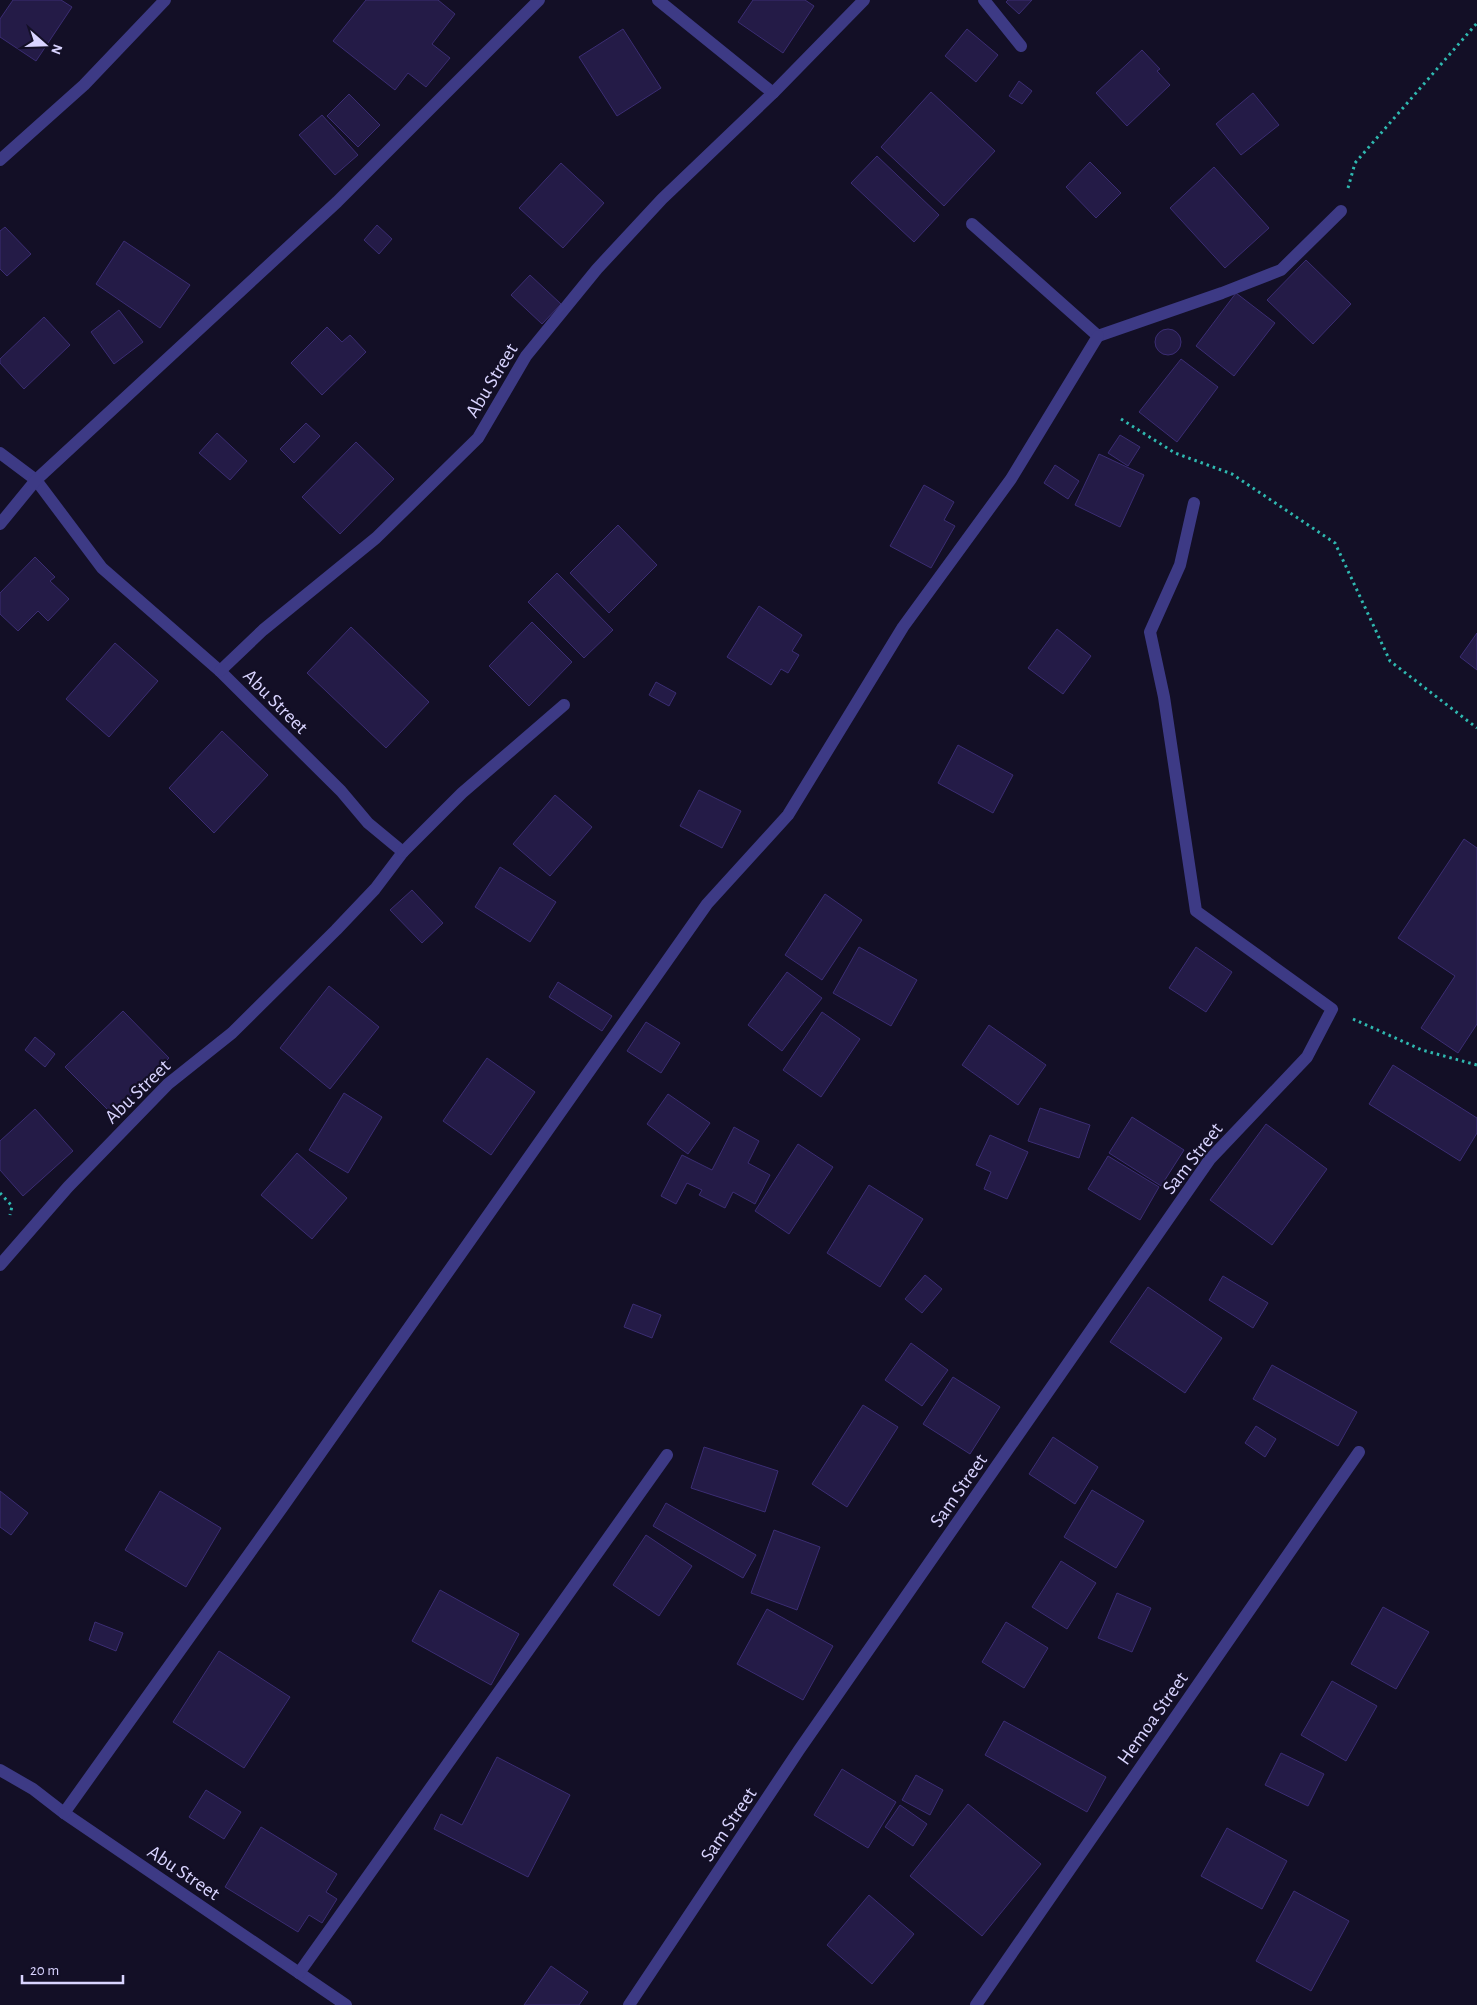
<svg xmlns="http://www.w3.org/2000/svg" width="1477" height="2005" font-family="'Alegreya Sans',sans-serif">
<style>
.building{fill:#241b47;stroke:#3b2d73}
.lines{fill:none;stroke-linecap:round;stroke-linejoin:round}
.path{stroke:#2fb8b0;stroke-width:3;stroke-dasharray:2.5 4;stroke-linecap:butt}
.minor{stroke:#3d3a85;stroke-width:12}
.labels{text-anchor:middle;stroke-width:4.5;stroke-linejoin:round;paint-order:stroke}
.street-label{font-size:20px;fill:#d9d4ff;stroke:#130f26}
</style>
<rect width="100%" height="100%" fill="#130f26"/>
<g class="building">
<polygon points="13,0 61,0 72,7 36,61 0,37 0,19"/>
<polygon points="366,0 438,0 455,14 432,44 450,58 426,87 408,73 395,90 333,41"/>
<polygon points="753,0 805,0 814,6 783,53 738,22"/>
<polygon points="1008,0 1032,0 1019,14 1006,2"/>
<polygon points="623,29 661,88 617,116 579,57"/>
<polygon points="967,29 998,55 976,82 945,56"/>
<polygon points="1142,50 1160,69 1157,71 1170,85 1127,126 1096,93"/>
<polygon points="1019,81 1032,91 1022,104 1009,96"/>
<polygon points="931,92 995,151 944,206 881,147"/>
<polygon points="1253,93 1279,125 1241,155 1216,124"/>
<polygon points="349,94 380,125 358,147 327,116"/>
<polygon points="322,115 358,155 335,175 299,135"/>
<polygon points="877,156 939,215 914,242 851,183"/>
<polygon points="1090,162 1121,193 1096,218 1066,187"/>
<polygon points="561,163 604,203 563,248 519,208"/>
<polygon points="1214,167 1269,228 1225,268 1170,208"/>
<polygon points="377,225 392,239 379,254 364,240"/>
<polygon points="5,227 31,254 7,276 0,269 0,231"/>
<polygon points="124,241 190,285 160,328 96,284"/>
<polygon points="1306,260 1351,304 1313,344 1267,300"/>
<polygon points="530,275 561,304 542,324 511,295"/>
<polygon points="1236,293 1275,323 1234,376 1196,346"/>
<polygon points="119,310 143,342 114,364 91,332"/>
<polygon points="44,317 70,345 24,389 0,363 0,359"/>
<polygon points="327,327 342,342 350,335 366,352 322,395 291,363"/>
<circle cx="1168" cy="342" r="13"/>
<polygon points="1181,359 1218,387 1177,442 1139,412"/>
<polygon points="306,423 320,436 294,463 280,449"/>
<polygon points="217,433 247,461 230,480 199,453"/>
<polygon points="1120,435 1140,447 1128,466 1108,453"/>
<polygon points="356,442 394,479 340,534 302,497"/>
<polygon points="1099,454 1144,475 1120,527 1075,505"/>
<polygon points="1055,465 1079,481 1068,499 1044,483"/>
<polygon points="924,485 954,502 944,520 955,526 931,568 890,546"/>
<polygon points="618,525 657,565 609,613 570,573"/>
<polygon points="35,557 55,577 50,581 69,599 48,621 38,611 18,631 0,614 0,593"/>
<polygon points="557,573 613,630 584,658 528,602"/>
<polygon points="759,606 802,635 792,651 799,655 788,673 781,669 771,685 727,657"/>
<polygon points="532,622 572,662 529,706 489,666"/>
<polygon points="351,627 429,702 386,748 307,673"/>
<polygon points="1057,629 1091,656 1063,694 1028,668"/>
<polygon points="1477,633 1477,670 1460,657"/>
<polygon points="115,643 158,681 109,737 66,699"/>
<polygon points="656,682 676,693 669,706 649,695"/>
<polygon points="222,731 268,775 214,833 169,788"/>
<polygon points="958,745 1013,775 993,813 938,783"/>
<polygon points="699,790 741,811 722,848 680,826"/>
<polygon points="555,795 592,827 550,876 513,844"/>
<polygon points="1464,839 1477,848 1477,1024 1458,1053 1421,1028 1455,976 1398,938"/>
<polygon points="500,867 556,902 530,942 475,907"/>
<polygon points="412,890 443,923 422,943 390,910"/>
<polygon points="825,894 862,920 822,980 785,955"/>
<polygon points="859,947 917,980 891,1026 833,993"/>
<polygon points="1196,947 1232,972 1206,1012 1169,988"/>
<polygon points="787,972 822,998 782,1051 748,1025"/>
<polygon points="558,982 612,1016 602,1031 549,997"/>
<polygon points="329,986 379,1027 330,1089 280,1048"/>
<polygon points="123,1011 169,1058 112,1114 65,1067"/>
<polygon points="822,1012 860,1039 821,1097 783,1070"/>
<polygon points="646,1022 680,1043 661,1073 627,1051"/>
<polygon points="989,1025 1046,1065 1018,1105 962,1065"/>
<polygon points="35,1037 55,1054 45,1067 25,1050"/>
<polygon points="487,1058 535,1092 491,1155 443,1121"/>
<polygon points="1393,1065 1477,1118 1477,1133 1460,1161 1369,1104"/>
<polygon points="344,1093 382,1117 348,1173 309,1150"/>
<polygon points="668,1094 710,1123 688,1154 647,1124"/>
<polygon points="1040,1108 1090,1125 1079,1158 1028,1141"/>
<polygon points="35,1109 73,1151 23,1196 0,1170 0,1141"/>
<polygon points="1132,1117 1184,1150 1161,1186 1109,1153"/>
<polygon points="1266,1124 1327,1169 1272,1245 1210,1200"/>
<polygon points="734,1127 759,1141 748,1163 770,1175 755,1204 733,1192 725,1208 699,1195 702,1190 687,1183 676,1204 661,1196 682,1155 712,1170"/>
<polygon points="990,1135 1028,1152 1007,1199 984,1189 991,1172 976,1165"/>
<polygon points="798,1144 833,1167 789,1234 755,1211"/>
<polygon points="297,1153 347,1198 312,1239 261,1195"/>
<polygon points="1108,1156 1159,1187 1140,1220 1088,1189"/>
<polygon points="869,1185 923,1219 880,1287 827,1253"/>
<polygon points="925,1275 942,1289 922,1313 905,1299"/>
<polygon points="1223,1276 1268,1303 1253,1328 1209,1300"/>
<polygon points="1148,1287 1222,1338 1185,1393 1110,1342"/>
<polygon points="633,1304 661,1315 652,1338 624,1327"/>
<polygon points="911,1343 948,1370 922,1406 885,1380"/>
<polygon points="1272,1365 1357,1412 1338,1446 1253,1399"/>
<polygon points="953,1377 1000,1407 970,1454 923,1424"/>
<polygon points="863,1405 898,1427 847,1507 812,1484"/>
<polygon points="1256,1426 1276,1439 1265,1457 1245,1443"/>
<polygon points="1053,1437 1098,1467 1075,1504 1029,1474"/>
<polygon points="704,1447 778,1471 765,1512 691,1488"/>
<polygon points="1092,1490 1144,1521 1116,1568 1064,1537"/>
<polygon points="0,1491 28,1513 11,1535 0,1527"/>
<polygon points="160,1491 221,1528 186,1587 125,1550"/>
<polygon points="666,1503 756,1555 743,1578 653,1526"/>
<polygon points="774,1530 820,1547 797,1610 751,1593"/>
<polygon points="646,1535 692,1566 659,1616 613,1585"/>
<polygon points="1061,1561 1096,1583 1067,1629 1032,1607"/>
<polygon points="440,1590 519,1634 491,1685 412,1641"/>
<polygon points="1117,1593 1151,1608 1132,1652 1098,1638"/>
<polygon points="1383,1607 1429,1632 1396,1689 1351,1664"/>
<polygon points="767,1609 833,1646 803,1700 737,1664"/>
<polygon points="95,1622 123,1633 116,1651 89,1640"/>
<polygon points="1006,1622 1048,1648 1024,1688 982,1662"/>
<polygon points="219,1651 290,1697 244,1768 173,1722"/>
<polygon points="1332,1681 1377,1706 1346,1761 1301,1735"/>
<polygon points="1004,1721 1106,1777 1087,1812 985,1755"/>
<polygon points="1281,1753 1324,1774 1308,1806 1265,1785"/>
<polygon points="497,1757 570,1795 528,1877 434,1829 441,1814 462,1825"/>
<polygon points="842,1769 896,1802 868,1848 814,1815"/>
<polygon points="916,1775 943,1790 930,1815 902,1800"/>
<polygon points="206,1790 241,1812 224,1839 189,1817"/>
<polygon points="968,1804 1041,1864 982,1936 910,1876"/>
<polygon points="900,1805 927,1824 913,1846 885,1827"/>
<polygon points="261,1827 337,1874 326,1892 337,1899 322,1923 309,1915 298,1932 225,1887"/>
<polygon points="1227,1828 1287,1861 1262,1909 1201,1876"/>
<polygon points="1294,1891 1349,1921 1311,1991 1256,1961"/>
<polygon points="869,1895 914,1934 872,1984 827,1945"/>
<polygon points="551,1966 588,1992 579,2005 524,2005"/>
</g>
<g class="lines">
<g class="path">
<polyline points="1348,188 1355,163 1477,23"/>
<polyline points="1121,419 1175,453 1232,474 1335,543 1390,661 1477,728"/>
<polyline points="1353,1019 1422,1050 1477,1065"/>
<polyline points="0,1193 12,1206 10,1215"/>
</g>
<g class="minor">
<polyline points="658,0 773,93"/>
<polyline points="984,0 1021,46"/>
<polyline points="0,160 84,85 165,0"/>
<polyline points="972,224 1098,336 1222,293 1281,270 1341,211"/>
<polyline points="0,453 36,480 102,568 220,671 341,791 368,823 403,852 375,889 336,930 232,1033 168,1084 68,1187 0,1265"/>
<polyline points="0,524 36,480 337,202 539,0"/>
<polyline points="220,671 263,630 376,538 478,438 526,356 597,269 662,199 773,93 864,0"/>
<polyline points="403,852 462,793 564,705"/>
<polyline points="0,1770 33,1789 64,1813 346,2005"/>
<polyline points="64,1813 284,1505 707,904 788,815 903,627 1011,479 1098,336"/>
<polyline points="299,1973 667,1455"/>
<polyline points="629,2005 799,1750 1210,1159 1307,1057 1332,1009 1196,911 1164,697 1150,632 1180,565 1194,503"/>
<polyline points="976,2005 1359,1452"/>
</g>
</g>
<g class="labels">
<g class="street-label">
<text transform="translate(491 380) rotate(-59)" y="7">Abu Street</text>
<text transform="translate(276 701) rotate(45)" y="7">Abu Street</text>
<text transform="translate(137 1091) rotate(-44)" y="7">Abu Street</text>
<text transform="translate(1192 1158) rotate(-52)" y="7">Sam Street</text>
<text transform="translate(958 1490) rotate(-55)" y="7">Sam Street</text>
<text transform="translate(1152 1718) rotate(-55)" y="7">Hemoa Street</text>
<text transform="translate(728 1824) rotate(-56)" y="7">Sam Street</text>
<text transform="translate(184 1872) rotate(34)" y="7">Abu Street</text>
</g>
</g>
<g transform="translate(45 45) rotate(110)" stroke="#130f26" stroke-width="4" paint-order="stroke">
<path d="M0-4L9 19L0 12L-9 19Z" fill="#d9d4ff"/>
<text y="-8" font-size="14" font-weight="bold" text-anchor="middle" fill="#d9d4ff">N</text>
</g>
<path d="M22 1975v8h101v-8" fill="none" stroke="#d9d4ff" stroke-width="2.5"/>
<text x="30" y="1975" font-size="15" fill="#d9d4ff" stroke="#130f26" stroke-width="4" paint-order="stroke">20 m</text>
</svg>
